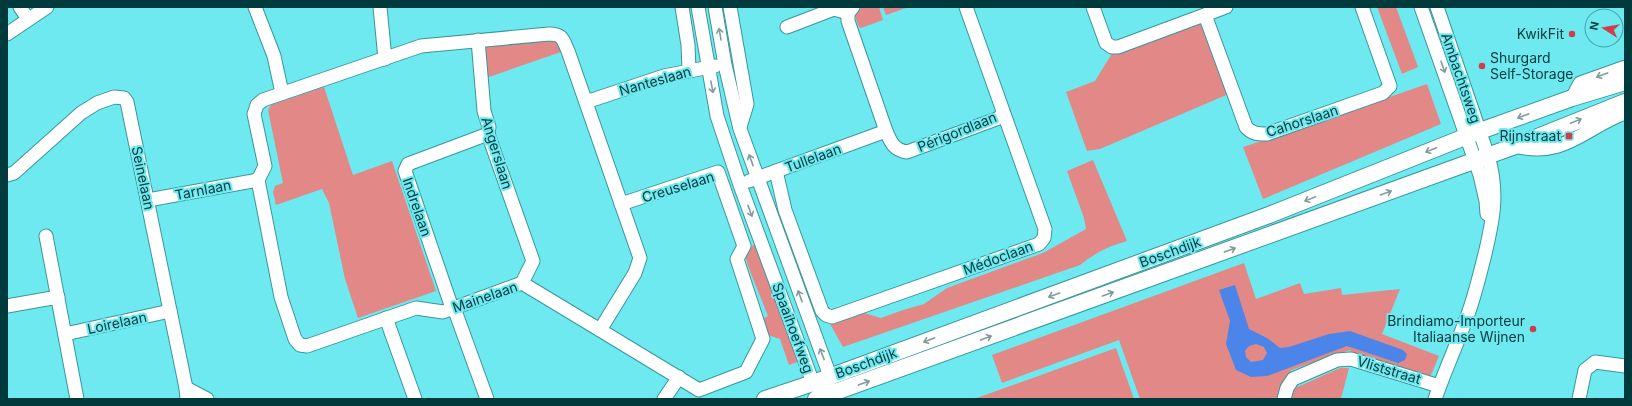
<svg xmlns="http://www.w3.org/2000/svg" width="1632" height="406" font-family="Inter,sans-serif">
<style>
.green{fill:#e28887}
.water{fill:#4b85e9;fill-rule:evenodd}
.lines{fill:none;stroke-linecap:round;stroke-linejoin:round}
.minor-casing{stroke:#38979c;stroke-width:15}
.major-casing{stroke:#38979c;stroke-width:18}
.minor{stroke:#fff;stroke-width:13}
.major{stroke:#fff;stroke-width:16}
.oneway{stroke:#809c9e}
.poi-dot{fill:#cf3f4a;stroke:#6fe9f0;stroke-width:1.5}
.labels{text-anchor:middle;stroke-width:4;stroke-linejoin:round;paint-order:stroke}
.poi-label{font-size:14px;fill:#003a3d;stroke:#6fe9f0;text-anchor:end}
.street-label{font-size:14px;fill:#003a3d;stroke:#6fe9f0}
</style>
<rect width="100%" height="100%" fill="#6fe9f0"/>
<g class="green">
<path d="M863 7H879L883 20 861 28 859 27C855 16 852 14 863 7Z"/>
<polygon points="883,7 909,7 886,15"/>
<polygon points="1377,7 1396,7 1418,67 1402,74"/>
<polygon points="1197,22 1202,24 1231,93 1100,149 1087,151 1066,92 1095,81 1111,55 1117,51"/>
<polygon points="551,40 557,43 561,52 486,78 483,51 486,45"/>
<polygon points="1427,84 1441,124 1263,199 1243,147 1286,133"/>
<polygon points="324,87 353,175 392,161 436,291 358,318 345,279 329,203 322,189 276,205 273,192 275,186 283,183 268,110 271,105"/>
<path d="M1093 160 1127 241C1109 246 1095 253 1080 265L843 347 830 324 861 312 881 318 903 310 924 304 947 288 1043 253 1086 229 1084 218 1067 171Z"/>
<polygon points="757,241 800,361 789,365 780,339 768,335 762,319 768,316 748,266 745,254"/>
<polygon points="1244,263 1256,299 1300,283 1304,294 1341,288 1342,295 1400,289 1382,334 1439,356 1431,375 1427,376 1353,353 1350,350 1291,370 1283,385 1280,399 1140,399 1119,340 1002,383 992,355"/>
<polygon points="1116,348 1134,399 974,399"/>
<polygon points="1340,368 1349,368 1341,399 1290,399 1293,389"/>
</g>
<path class="water" d="M1235 285 1249 329 1267 338 1280 348 1289 347 1329 334 1350 331 1403 350 1407 354 1405 360 1398 363 1347 346 1267 376 1251 377 1236 370 1226 344 1230 321 1219 290ZM1256 344 1264 347 1267 353 1263 360 1251 362 1246 357 1245 351 1249 346Z"/>
<g class="lines">
<g class="minor-casing">
<g id="minor">
<polyline points="20,7 28,19"/>
<polyline points="255,7 274,56 282,93"/>
<polyline points="380,7 385,59"/>
<polyline points="682,7 688,45 689,70"/>
<polyline points="698,7 717,116 740,185 813,383 820,389"/>
<polyline points="715,7 725,65 740,129 830,376 828,386"/>
<polyline points="730,7 747,104 740,127"/>
<polyline points="1093,7 1106,43 1112,47 1118,47 1226,7"/>
<polyline points="1421,7 1480,175 1486,201 1487,214"/>
<path d="M848 13V21L886 131C891 143 894 150 907 152L999 118 1003 113"/>
<path d="M1205 15 1246 127C1252 134 1258 134 1267 134L1383 93 1390 86 1362 7"/>
<polyline points="787,27 834,9 848,13 853,7"/>
<polyline points="7,34 47,7"/>
<path d="M549 34C563 34 563 40 568 51L640 258 635 273 600 330 522 283 443 312 416 308 307 346 300 345 295 339 281 297 258 180 265 166 254 114 257 105 263 100 421 46Z"/>
<polyline points="478,40 484,111 489,127 488,134 533,261 522,283"/>
<polyline points="1572,98 1580,83 1625,67"/>
<polyline points="586,102 664,76 715,66"/>
<path d="M1515 146C1564 159 1584 128 1625 113"/>
<polyline points="776,171 785,210 822,311 826,315 832,317 1039,244 1044,238 1045,229 966,7"/>
<polyline points="7,175 14,173 81,113 97,103 114,97 124,98 127,102 186,388 187,399"/>
<polyline points="749,181 886,131"/>
<polyline points="148,200 258,180"/>
<polyline points="46,236 77,399"/>
<polyline points="7,306 58,297"/>
<polyline points="452,308 405,171 408,164 488,134"/>
<polyline points="454,308 487,399"/>
<polyline points="386,318 415,399"/>
<polyline points="600,330 699,390 746,372 763,339 737,259 744,246 718,172 621,204"/>
<polyline points="65,334 170,311"/>
<polyline points="186,388 207,399"/>
<polyline points="664,399 679,377"/>
<polyline points="1284,399 1287,388 1293,379 1337,360 1351,359 1439,386"/>
<path d="M1435 399C1445 370 1458 342 1468 314 1475 295 1479 277 1484 258 1493 221 1499 193 1488 156L1437 7"/>
<polyline points="1579,399 1585,370 1595,362 1625,366"/>
</g>
</g>
<g class="major-casing">
<g id="major">
<polyline points="765,399 813,383 1269,215 1480,131 1572,98 1625,82"/>
<polyline points="816,399 1515,146 1625,102"/>
</g>
</g>
<use href="#minor" class="minor"/>
<use href="#major" class="major"/>
</g>
<defs><path id="oneway-shaft" d="M-6 0H5M1.5-3L5.5 0L1.5 3" fill="none" stroke-width="1.6" stroke-linecap="round" stroke-linejoin="round"/></defs>
<g class="oneway">
<use href="#oneway-shaft" transform="translate(720 34) rotate(-100)"/>
<use href="#oneway-shaft" transform="translate(1443 67) rotate(71)"/>
<use href="#oneway-shaft" transform="translate(1602 75) rotate(160)"/>
<use href="#oneway-shaft" transform="translate(712 87) rotate(79)"/>
<use href="#oneway-shaft" transform="translate(1523 116) rotate(160)"/>
<use href="#oneway-shaft" transform="translate(1576 121) rotate(-22)"/>
<use href="#oneway-shaft" transform="translate(1431 150) rotate(158)"/>
<use href="#oneway-shaft" transform="translate(751 160) rotate(-110)"/>
<use href="#oneway-shaft" transform="translate(1386 193) rotate(-20)"/>
<use href="#oneway-shaft" transform="translate(1310 199) rotate(158)"/>
<use href="#oneway-shaft" transform="translate(750 211) rotate(70)"/>
<use href="#oneway-shaft" transform="translate(1230 250) rotate(-20)"/>
<use href="#oneway-shaft" transform="translate(1108 294) rotate(-20)"/>
<use href="#oneway-shaft" transform="translate(1054 295) rotate(160)"/>
<use href="#oneway-shaft" transform="translate(800 296) rotate(-110)"/>
<use href="#oneway-shaft" transform="translate(986 338) rotate(-20)"/>
<use href="#oneway-shaft" transform="translate(929 340) rotate(160)"/>
<use href="#oneway-shaft" transform="translate(822 354) rotate(-111)"/>
<use href="#oneway-shaft" transform="translate(864 383) rotate(-20)"/>
</g>
<g class="poi-dot">
<circle cx="1572" cy="34" r="4"/>
<circle cx="1482" cy="66" r="4"/>
<rect x="1565" y="132" width="8" height="8" rx="2"/>
<circle cx="1533" cy="329" r="4"/>
</g>
<g class="labels">
<g class="poi-label">
<text x="1564" y="39">KwikFit</text>
<text x="1490" y="63" text-anchor="start">Shurgard<tspan x="1490" dy="16">Self-Storage</tspan></text>
<text x="1561" y="141">Rijnstraat</text>
<text x="1525" y="326">Brindiamo-Importeur<tspan x="1525" dy="16">Italiaanse Wijnen</tspan></text>
</g>
<g class="street-label">
<text transform="translate(1461 78) rotate(71)" y="5">Ambachtsweg</text>
<text transform="translate(655 81) rotate(-16)" y="5">Nanteslaan</text>
<text transform="translate(1302 121) rotate(-18)" y="5">Cahorslaan</text>
<text transform="translate(957 132) rotate(-22)" y="5">Périgordlaan</text>
<text transform="translate(497 153) rotate(73)" y="5">Angerslaan</text>
<text transform="translate(813 158) rotate(-20)" y="5">Tullelaan</text>
<text transform="translate(143 178) rotate(78)" y="5">Seinelaan</text>
<text transform="translate(678 187) rotate(-17)" y="5">Creuselaan</text>
<text transform="translate(203 190) rotate(-11)" y="5">Tarnlaan</text>
<text transform="translate(417 207) rotate(71)" y="5">Indrelaan</text>
<text transform="translate(1170 252) rotate(-20)" y="5">Boschdijk</text>
<text transform="translate(998 258) rotate(-20)" y="5">Médoclaan</text>
<text transform="translate(485 297) rotate(-19)" y="5">Mainelaan</text>
<text transform="translate(117 323) rotate(-12)" y="5">Loirelaan</text>
<text transform="translate(793 328) rotate(70)" y="5">Spaaihoefweg</text>
<text transform="translate(866 363) rotate(-20)" y="5">Boschdijk</text>
<text transform="translate(1389 370) rotate(17)" y="5">Vliststraat</text>
</g>
</g>
<rect width="1632" height="406" fill="none" stroke="#003a3d" stroke-width="16"/>
<g transform="translate(1604 28) rotate(282)"><circle r="19" fill="#6fe9f0" stroke="#43a3a8"/>
<path d="M0-3L7 15L0 10L-7 15Z" fill="#cf3f4a"/>
<text y="-6" font-size="11" font-weight="bold" text-anchor="middle" fill="#003a3d">N</text>
</g>
</svg>
